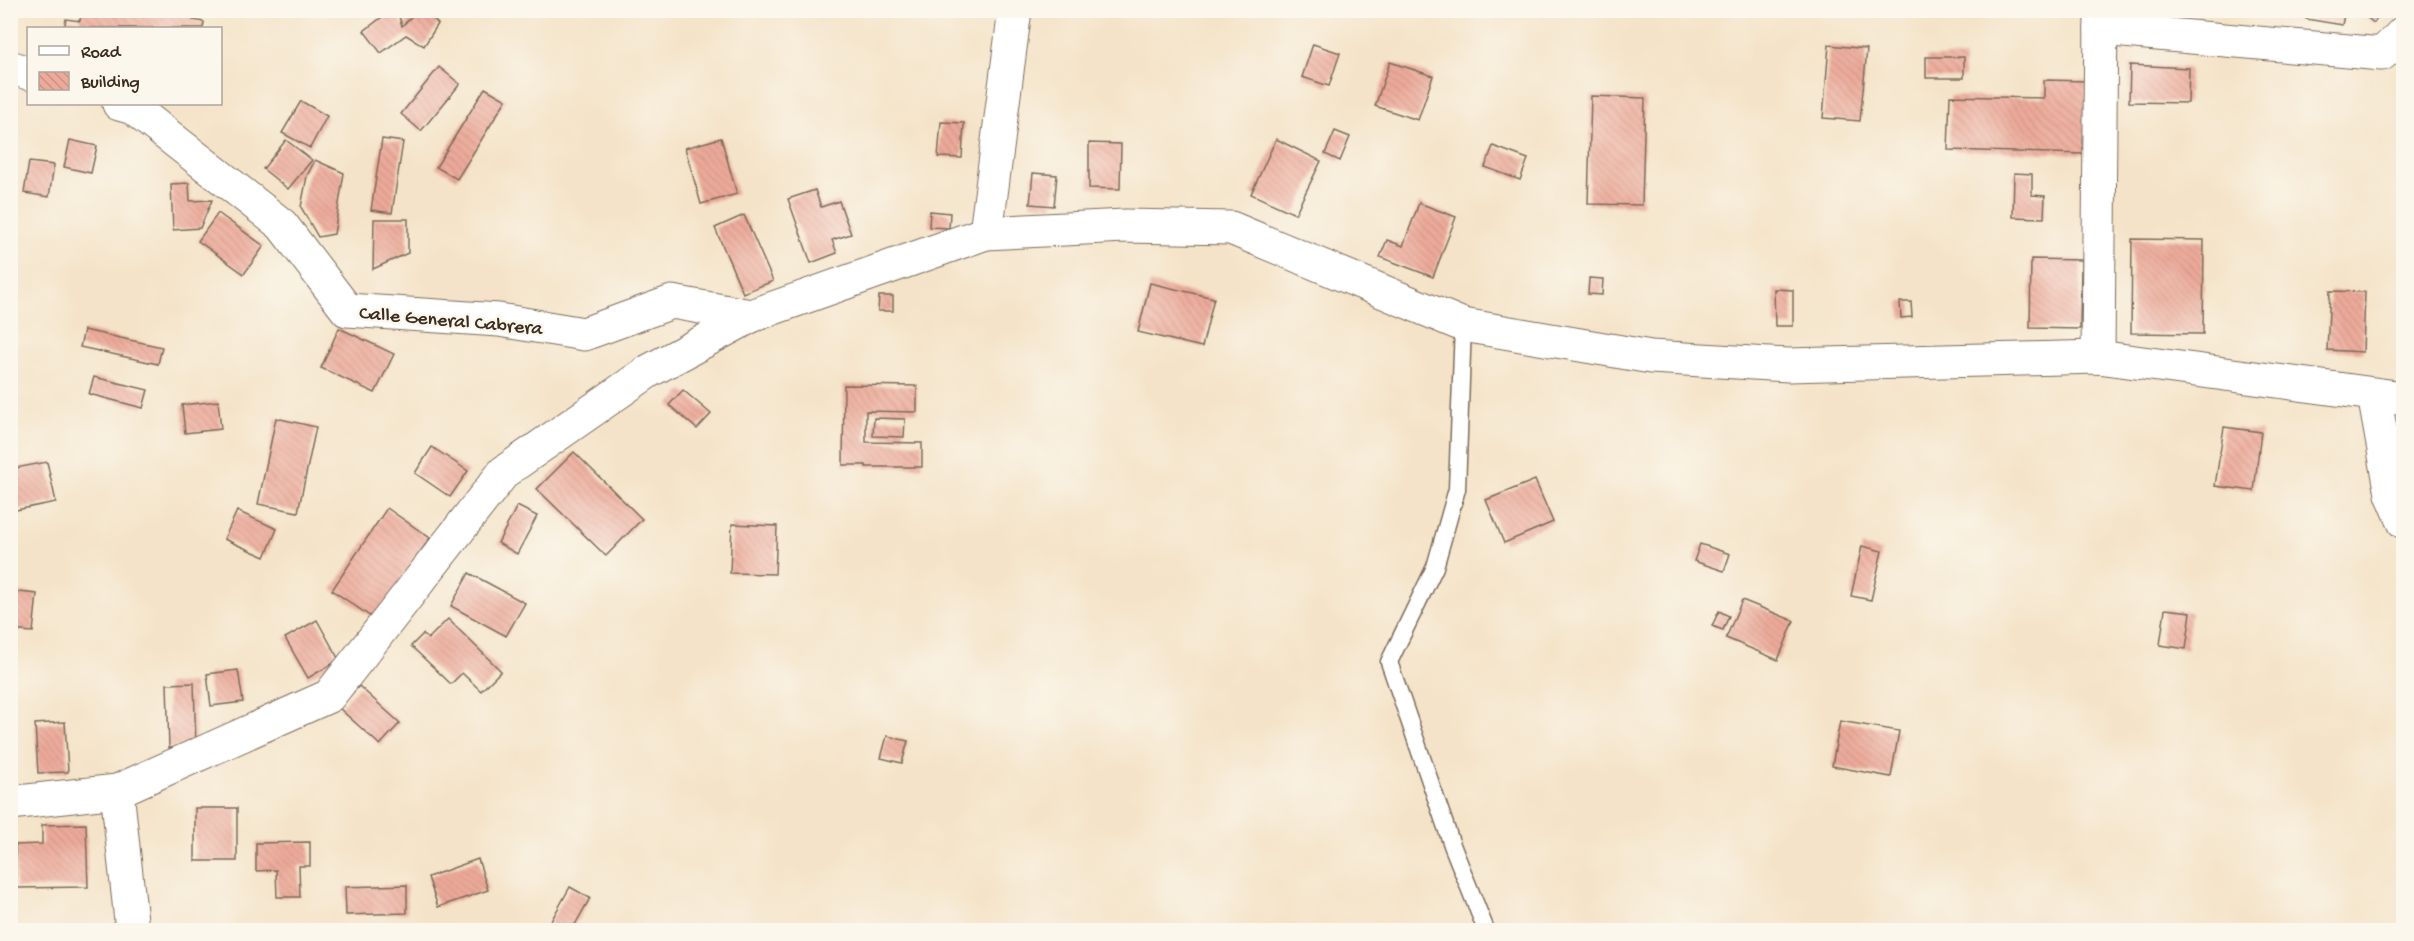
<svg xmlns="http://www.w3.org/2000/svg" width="2414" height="941" font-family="'Gochi Hand',sans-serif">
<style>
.building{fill:url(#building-back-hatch)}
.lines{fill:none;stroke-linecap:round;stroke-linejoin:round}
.service-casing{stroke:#7c6b5a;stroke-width:19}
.minor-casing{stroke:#7c6b5a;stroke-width:35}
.service{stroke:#fff;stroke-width:16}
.minor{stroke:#fff;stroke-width:33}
.labels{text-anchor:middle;stroke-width:5;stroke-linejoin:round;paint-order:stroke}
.street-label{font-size:20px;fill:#3b2a1e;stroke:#fbf7ec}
</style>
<defs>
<pattern id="building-back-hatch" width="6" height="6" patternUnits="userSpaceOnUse" patternTransform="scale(1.5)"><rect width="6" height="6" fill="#edaa9a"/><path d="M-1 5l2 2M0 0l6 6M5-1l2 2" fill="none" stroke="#cc9284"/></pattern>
</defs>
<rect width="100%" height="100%" fill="#fbf7ec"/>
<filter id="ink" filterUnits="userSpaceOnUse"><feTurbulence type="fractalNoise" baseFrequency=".0167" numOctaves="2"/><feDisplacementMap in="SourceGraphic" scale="12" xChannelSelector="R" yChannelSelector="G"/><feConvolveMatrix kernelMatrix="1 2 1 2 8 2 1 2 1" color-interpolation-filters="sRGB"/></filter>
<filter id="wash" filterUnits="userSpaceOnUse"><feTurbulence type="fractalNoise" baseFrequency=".008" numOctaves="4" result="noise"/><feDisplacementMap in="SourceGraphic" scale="24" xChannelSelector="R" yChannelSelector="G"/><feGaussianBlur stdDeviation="1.35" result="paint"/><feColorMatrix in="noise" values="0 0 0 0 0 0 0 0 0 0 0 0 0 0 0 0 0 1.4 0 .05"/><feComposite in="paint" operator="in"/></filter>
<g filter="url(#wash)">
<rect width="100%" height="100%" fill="#f4e3c8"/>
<g id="blocks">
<g class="building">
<polygon points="82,10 108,10 143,17 145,10 195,10 193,20 204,22 203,28 64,28 66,19 80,21"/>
<polygon points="391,10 397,10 402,26 418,10 425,10 438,24 424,46 406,35 381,53 364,31"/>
<polygon points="2308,10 2345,10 2342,25 2306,19"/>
<polygon points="2357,10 2383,10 2374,23"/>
<polygon points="1313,44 1340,53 1329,86 1302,77"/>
<polygon points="1829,45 1867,49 1860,121 1823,118"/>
<rect x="1926" y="57" width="38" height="21"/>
<polygon points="1390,62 1433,76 1418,120 1375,106"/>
<polygon points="2130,65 2189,68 2188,103 2129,102"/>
<polygon points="439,67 460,84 421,131 401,114"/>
<polygon points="2044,80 2087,81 2085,154 1948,150 1950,96 2044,98"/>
<polygon points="485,88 506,100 457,179 436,167"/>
<polygon points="1591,96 1645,98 1642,205 1588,204"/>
<polygon points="301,101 327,116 310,148 282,133"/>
<polygon points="10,103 19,104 12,162 10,162"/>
<polygon points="941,122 964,123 962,158 938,157"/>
<polygon points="1335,131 1350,137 1340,161 1325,154"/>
<polygon points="721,138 737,194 701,204 685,148"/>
<polygon points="382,139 403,142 392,213 371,210"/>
<polygon points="1276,139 1321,161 1295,214 1251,194"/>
<polygon points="70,140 97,146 91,173 64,167"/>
<polygon points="286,140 312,160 288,189 263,169"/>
<polygon points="1089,143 1121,144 1120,189 1089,188"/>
<polygon points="1493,146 1528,159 1520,180 1485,167"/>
<polygon points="315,160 344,173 334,234 318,237 301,207 307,176"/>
<polygon points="29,162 54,165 49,197 24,193"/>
<polygon points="1033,173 1057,175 1054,206 1030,204"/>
<polygon points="2014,173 2032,174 2032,195 2045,196 2044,218 2013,217"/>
<polygon points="189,183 190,201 212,200 200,228 173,230 171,184"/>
<polygon points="815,190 821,207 839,201 851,234 832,240 837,253 811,263 788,199"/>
<polygon points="1419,203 1456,217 1433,277 1380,257 1387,240 1403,246"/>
<polygon points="930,211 950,213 949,228 929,227"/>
<polygon points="218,213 264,246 244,274 198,241"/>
<polygon points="744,215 773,281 743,293 715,228"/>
<polygon points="374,219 408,219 408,253 373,269"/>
<polygon points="2132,239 2204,240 2203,334 2131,333"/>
<polygon points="2031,259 2081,260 2080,329 2030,328"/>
<polygon points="1589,278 1603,279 1602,295 1588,294"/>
<polygon points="1150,283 1214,298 1202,347 1138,332"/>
<polygon points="1774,289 1793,290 1793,326 1775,326"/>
<polygon points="2330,291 2365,292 2363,352 2327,350"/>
<polygon points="879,296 893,296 893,311 878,311"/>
<polygon points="1900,302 1911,302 1912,317 1901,318"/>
<polygon points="339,328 394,354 375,393 321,368"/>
<polygon points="84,330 162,347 158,364 80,347"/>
<polygon points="94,377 148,390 143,408 89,394"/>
<polygon points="844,385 917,386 917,412 866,411 866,442 922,443 922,467 866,467 866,465 843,465"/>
<polygon points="683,390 711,414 697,429 669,405"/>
<polygon points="218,401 221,429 185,433 182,405"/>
<polygon points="276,418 316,427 298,512 258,504"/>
<polygon points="874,418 905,419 904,437 873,436"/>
<polygon points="2224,427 2261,432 2254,491 2215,486"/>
<polygon points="432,447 468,471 450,497 415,473"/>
<polygon points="574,452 642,519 606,556 537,489"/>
<polygon points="47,462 56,502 11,511 10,469"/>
<polygon points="1535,480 1553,522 1504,543 1486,500"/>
<polygon points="517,506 537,516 517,554 498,543"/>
<polygon points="387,508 430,538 374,619 332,590"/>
<polygon points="237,511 277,529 265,557 224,539"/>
<polygon points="732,524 777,526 775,574 730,573"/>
<polygon points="1700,544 1730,554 1724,571 1694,561"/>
<polygon points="1862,546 1882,551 1871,600 1851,596"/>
<polygon points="469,573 525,603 506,636 451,606"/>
<polygon points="10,591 37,594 33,632 10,630"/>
<polygon points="1742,600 1794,621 1778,660 1726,638"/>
<polygon points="2165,609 2191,612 2186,649 2160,645"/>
<polygon points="1719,611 1729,616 1723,630 1712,626"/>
<polygon points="448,619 501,671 481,691 462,673 451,684 411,646 423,634 428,639"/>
<polygon points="317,620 339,660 308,678 285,638"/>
<polygon points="238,670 243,702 211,706 207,674"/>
<polygon points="194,683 196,746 169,748 167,684"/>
<polygon points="359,686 400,723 380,745 339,708"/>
<polygon points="1840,721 1899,731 1891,777 1832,766"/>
<polygon points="65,722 68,772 38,773 35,724"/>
<polygon points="887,736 908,741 902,763 881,758"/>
<rect x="195" y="808" width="42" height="53"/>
<polygon points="86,824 88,887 16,888 15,845 42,844 42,825"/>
<polygon points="310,842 310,866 299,866 300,897 277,897 276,870 256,871 256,843"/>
<polygon points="478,859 488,890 438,907 428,877"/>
<polygon points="407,885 407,913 346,915 345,887"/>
<polygon points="570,887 590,898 572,930 564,930 550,923"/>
</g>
</g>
</g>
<g filter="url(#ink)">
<use href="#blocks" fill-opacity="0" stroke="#7c6b5a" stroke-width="1.5"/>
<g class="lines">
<g class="service-casing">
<polyline id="service" points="1463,325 1457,489 1435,567 1389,662 1452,845 1486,930"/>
</g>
<g class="minor-casing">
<g id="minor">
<polyline points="2101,29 2382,54 2404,32"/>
<polyline points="10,67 28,73"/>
<polyline points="119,104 133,108 282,225 347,310 499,320 584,334 672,302 751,316"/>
<polyline points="986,233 1015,10"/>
<polyline points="2098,357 2101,10"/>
<polyline points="2374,395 2392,494 2404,522"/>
<polyline points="117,791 132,930"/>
<polyline points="10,803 117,791 329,696 504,472 649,371 751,316 986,233 1125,226 1231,228 1463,325 1651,357 1788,365 2098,357 2404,398"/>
</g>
</g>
<use href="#service" class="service"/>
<use href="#minor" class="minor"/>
</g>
</g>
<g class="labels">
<g class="street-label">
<text transform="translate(451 319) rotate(5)" y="7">Calle General Cabrera</text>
</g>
</g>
<rect width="2414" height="941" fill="none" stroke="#fbf7ec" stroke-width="36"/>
<rect x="27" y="27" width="195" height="78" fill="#fbf7ec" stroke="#aea59a" stroke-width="1.5"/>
<rect x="39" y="46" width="30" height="9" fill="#ffffff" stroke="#aea59a" stroke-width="1.5"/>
<text x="81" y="57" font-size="18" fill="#3b2a1e">Road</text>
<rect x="39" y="72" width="30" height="18" fill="url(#building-back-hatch)" stroke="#aea59a" stroke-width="1.5"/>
<text x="81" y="87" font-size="18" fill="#3b2a1e">Building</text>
</svg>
